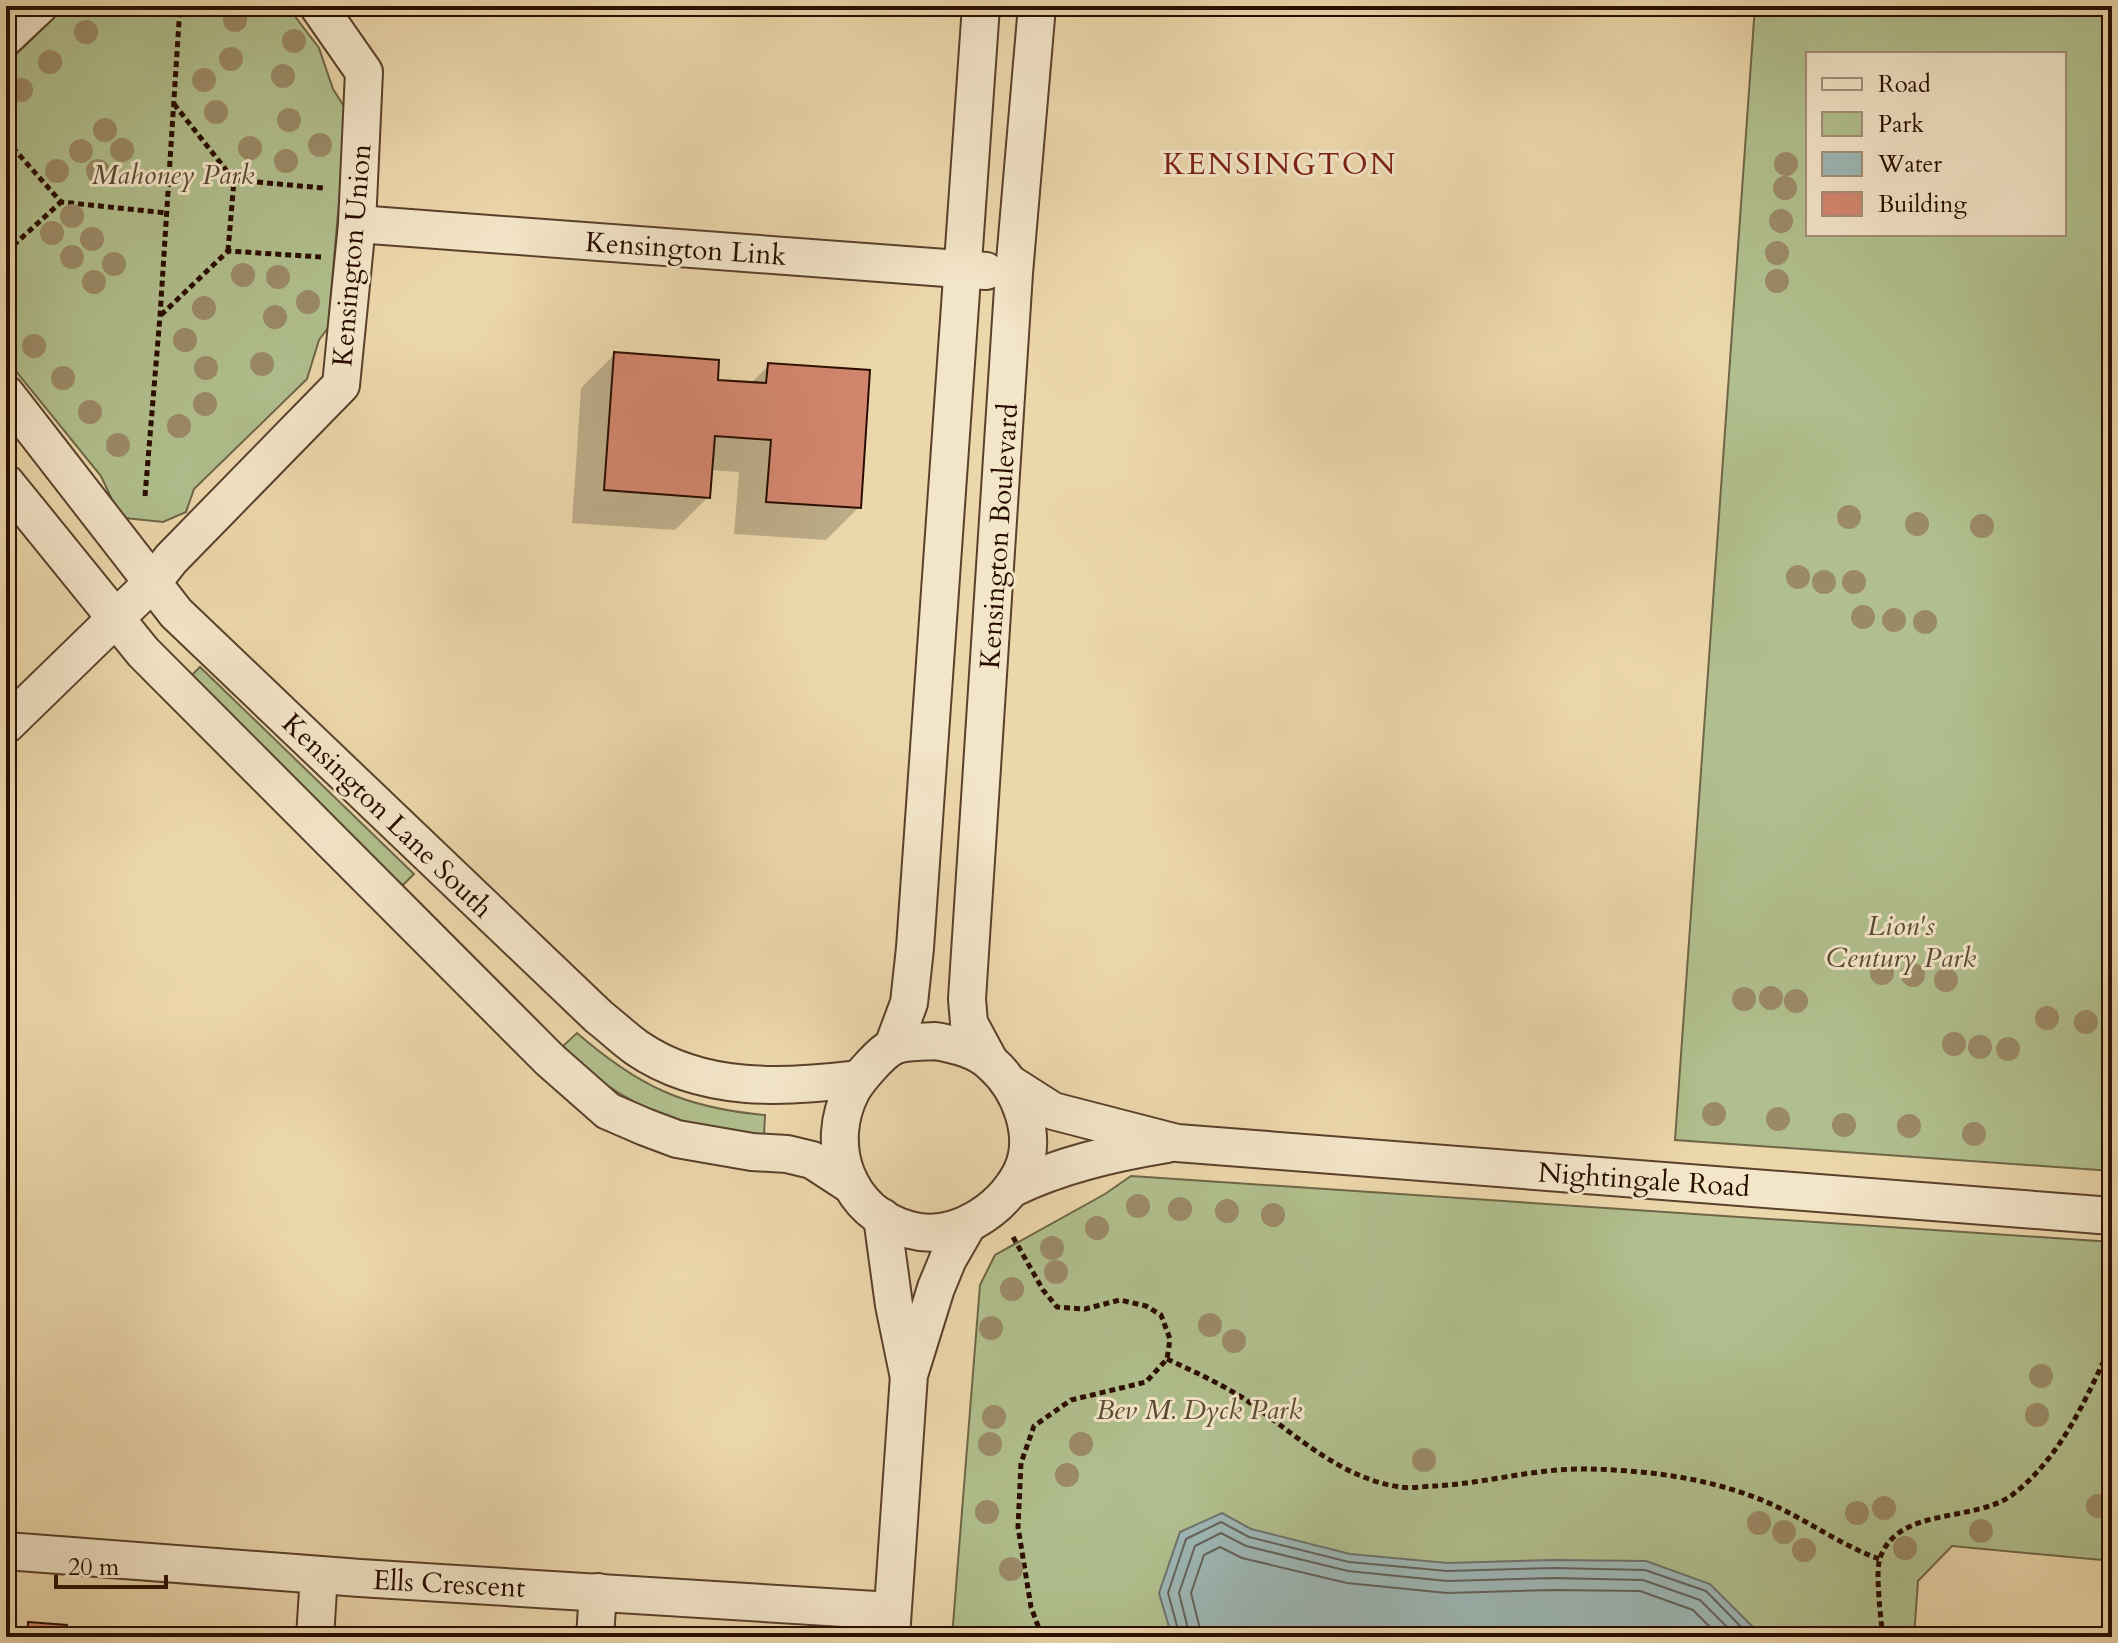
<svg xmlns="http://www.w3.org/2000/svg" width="2118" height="1643" font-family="Cardo,serif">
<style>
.green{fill:#b1bf8e;stroke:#6e6647;stroke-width:2;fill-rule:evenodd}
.water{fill:#9db7b5;stroke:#6f736d;stroke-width:2}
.shadow{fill:#0003}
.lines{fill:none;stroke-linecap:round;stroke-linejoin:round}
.shore{stroke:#64625a;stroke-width:2}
.building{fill:#d2866e;stroke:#2a0d00;stroke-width:2}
.minor-casing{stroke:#5a402b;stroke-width:40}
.path{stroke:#2a0d00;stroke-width:5;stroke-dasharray:6 4;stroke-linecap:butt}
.minor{stroke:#f3e5c8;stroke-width:36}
.tree{fill:#9b8a68}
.labels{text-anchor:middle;stroke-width:6;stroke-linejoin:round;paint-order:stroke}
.park-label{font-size:28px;font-style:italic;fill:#594b32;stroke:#f3e5c8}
.street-label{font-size:28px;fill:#2a0d00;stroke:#f3e5c8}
.neighbourhood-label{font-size:30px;letter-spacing:2px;fill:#7a1f14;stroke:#f3e5c8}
</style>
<rect width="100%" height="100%" fill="#ecd7ab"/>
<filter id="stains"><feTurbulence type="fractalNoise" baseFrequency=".0025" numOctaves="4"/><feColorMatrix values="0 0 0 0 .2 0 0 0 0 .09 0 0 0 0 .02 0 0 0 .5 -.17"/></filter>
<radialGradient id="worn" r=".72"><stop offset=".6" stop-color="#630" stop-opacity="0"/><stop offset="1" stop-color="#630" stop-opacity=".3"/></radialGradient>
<g class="green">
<polygon points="66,6 287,6 319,48 333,89 347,111 328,328 319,340 307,379 194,489 186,512 163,522 125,518 113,502 101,476 6,359 6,64"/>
<path d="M1755 6H2112V1171L1675 1140ZM2064 54V234H1808V54Z"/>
<polygon points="200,667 414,874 401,887 190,677"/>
<path d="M577 1033C638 1086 684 1108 765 1115L764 1136C740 1132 714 1130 690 1124 645 1112 592 1082 563 1046Z"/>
<polygon points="1131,1176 2112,1242 2112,1561 1952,1546 1918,1581 1914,1637 952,1637 980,1285 995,1255 1105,1194"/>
</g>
<polygon class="water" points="1222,1513 1251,1529 1350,1554 1448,1563 1554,1560 1646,1561 1710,1584 1763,1637 1172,1637 1159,1593 1180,1532"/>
<g class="shadow">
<polygon points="614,355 715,382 750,384 769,365 859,507 826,540 734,534 739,472 710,470 708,497 675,530 572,523 581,388"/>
<polygon points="29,1624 64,1637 6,1637 6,1628 17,1636"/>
</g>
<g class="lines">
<g class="shore">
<polyline points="1180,1637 1168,1593 1186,1539 1221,1522 1249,1537 1349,1562 1447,1571 1554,1568 1645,1570 1706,1591 1751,1637"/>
<polyline points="1190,1637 1179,1593 1195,1546 1221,1533 1246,1546 1348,1571 1447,1581 1555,1578 1643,1580 1700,1600 1737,1637"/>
<polyline points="1202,1637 1191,1593 1204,1555 1220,1547 1242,1558 1347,1583 1447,1593 1555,1590 1640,1591 1693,1610 1720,1637"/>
</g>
</g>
<g class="building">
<polygon points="614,352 719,360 718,380 766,383 768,363 870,370 861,508 766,502 771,440 715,436 710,498 604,490"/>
<polygon points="28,1622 67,1625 66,1637 27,1637"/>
<polygon points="6,1626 19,1627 19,1637 6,1637"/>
</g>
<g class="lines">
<g class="minor-casing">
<g id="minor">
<polyline points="6,37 39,6"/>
<polyline points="357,224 986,271"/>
<path d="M6 394 176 613 599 1017C612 1027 624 1039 637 1048 703 1093 784 1088 858 1079"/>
<polyline points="6,483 143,652 550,1060 608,1111 645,1127 677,1139 752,1152 787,1154 812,1160 852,1186"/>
<polyline points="6,725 153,582 171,559 341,385 357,224 364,72 318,6"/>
<path d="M936 1041C955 1045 976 1049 991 1063 1020 1088 1039 1137 1021 1173 1001 1211 954 1242 910 1230 847 1214 823 1145 852 1090 859 1078 881 1052 894 1046 905 1041 923 1042 936 1041Z"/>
<polyline points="893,1046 909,1003 915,948 981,6"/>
<polyline points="990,1062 969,1023 967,999 1014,273 1037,6"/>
<polyline points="1009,1083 1053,1111 1177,1143 2112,1216"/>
<path d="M1011 1189C1060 1165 1113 1153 1167 1144"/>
<polyline points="882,1217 894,1305 908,1373"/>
<polyline points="6,1551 360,1578 892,1611"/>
<polyline points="315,1637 319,1575"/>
<polyline points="595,1637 598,1592"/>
<polyline points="891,1637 909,1375 936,1288 948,1259 967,1226"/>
</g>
</g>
<g class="path">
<polyline points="174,104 234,180 323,188"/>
<polyline points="6,140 61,202 167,213"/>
<polyline points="228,251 234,180"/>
<polyline points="6,252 61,202"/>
<polyline points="161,315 228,251 321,257"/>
<polyline points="145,496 160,316 180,6"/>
<polyline points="1013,1237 1043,1290 1057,1307 1085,1309 1120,1300 1146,1306 1161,1315 1170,1339 1167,1359 1146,1382 1071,1400 1034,1426 1021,1463 1018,1527 1031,1607 1042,1637"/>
<path d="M1167 1359C1193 1371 1219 1383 1243 1398 1292 1431 1338 1478 1400 1487 1411 1489 1425 1486 1436 1486 1487 1483 1536 1468 1587 1469 1642 1470 1702 1477 1754 1497 1798 1513 1835 1543 1879 1559"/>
<path d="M1883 1637C1881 1621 1875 1571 1880 1558 1898 1506 1974 1523 2012 1495 2061 1458 2087 1397 2112 1343"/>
</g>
<use href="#minor" class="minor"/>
</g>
<g class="tree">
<circle cx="235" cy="20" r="12"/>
<circle cx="86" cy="32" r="12"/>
<circle cx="294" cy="41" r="12"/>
<circle cx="231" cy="59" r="12"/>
<circle cx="50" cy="62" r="12"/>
<circle cx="283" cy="76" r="12"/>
<circle cx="204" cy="80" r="12"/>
<circle cx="21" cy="90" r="12"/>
<circle cx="216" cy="112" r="12"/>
<circle cx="289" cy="120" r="12"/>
<circle cx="105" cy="130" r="12"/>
<circle cx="320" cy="145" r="12"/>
<circle cx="250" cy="148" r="12"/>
<circle cx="122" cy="150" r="12"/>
<circle cx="81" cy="151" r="12"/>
<circle cx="286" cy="161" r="12"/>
<circle cx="1786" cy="164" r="12"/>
<circle cx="57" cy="171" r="12"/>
<circle cx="98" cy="171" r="12"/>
<circle cx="1785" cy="188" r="12"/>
<circle cx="72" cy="216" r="12"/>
<circle cx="1781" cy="221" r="12"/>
<circle cx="52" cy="233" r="12"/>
<circle cx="92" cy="239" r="12"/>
<circle cx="1777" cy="253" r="12"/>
<circle cx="72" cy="257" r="12"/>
<circle cx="114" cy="264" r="12"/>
<circle cx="243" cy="275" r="12"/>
<circle cx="278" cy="277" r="12"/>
<circle cx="1777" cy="281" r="12"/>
<circle cx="94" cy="282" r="12"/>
<circle cx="308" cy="302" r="12"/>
<circle cx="204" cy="308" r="12"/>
<circle cx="275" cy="317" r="12"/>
<circle cx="185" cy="340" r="12"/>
<circle cx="34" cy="346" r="12"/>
<circle cx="262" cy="364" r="12"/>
<circle cx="206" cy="368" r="12"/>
<circle cx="63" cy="378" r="12"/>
<circle cx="205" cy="404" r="12"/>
<circle cx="90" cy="412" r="12"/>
<circle cx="179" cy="426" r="12"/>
<circle cx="118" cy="445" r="12"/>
<circle cx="1849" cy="517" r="12"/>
<circle cx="1917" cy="524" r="12"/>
<circle cx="1982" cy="526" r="12"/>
<circle cx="1798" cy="577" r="12"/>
<circle cx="1824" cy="582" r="12"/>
<circle cx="1854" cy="582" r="12"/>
<circle cx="1863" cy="617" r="12"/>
<circle cx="1894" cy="620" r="12"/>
<circle cx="1925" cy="622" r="12"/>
<circle cx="1882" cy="973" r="12"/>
<circle cx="1913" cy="975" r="12"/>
<circle cx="1946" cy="980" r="12"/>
<circle cx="1771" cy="998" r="12"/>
<circle cx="1744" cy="999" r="12"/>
<circle cx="1796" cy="1001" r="12"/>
<circle cx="2047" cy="1018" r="12"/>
<circle cx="2086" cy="1022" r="12"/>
<circle cx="1954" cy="1044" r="12"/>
<circle cx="1980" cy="1047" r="12"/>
<circle cx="2008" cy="1049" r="12"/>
<circle cx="1714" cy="1114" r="12"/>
<circle cx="1778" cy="1119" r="12"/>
<circle cx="1844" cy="1125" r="12"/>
<circle cx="1909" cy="1126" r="12"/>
<circle cx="1974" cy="1134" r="12"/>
<circle cx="1138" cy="1206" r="12"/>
<circle cx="1180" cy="1209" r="12"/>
<circle cx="1227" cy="1211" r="12"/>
<circle cx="1273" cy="1215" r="12"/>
<circle cx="1097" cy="1228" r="12"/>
<circle cx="1052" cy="1248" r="12"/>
<circle cx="1056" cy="1272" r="12"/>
<circle cx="1012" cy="1289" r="12"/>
<circle cx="1210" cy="1325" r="12"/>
<circle cx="991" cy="1328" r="12"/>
<circle cx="1234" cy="1341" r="12"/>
<circle cx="2041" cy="1376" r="12"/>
<circle cx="2037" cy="1415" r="12"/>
<circle cx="994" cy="1417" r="12"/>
<circle cx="990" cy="1444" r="12"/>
<circle cx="1081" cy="1444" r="12"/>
<circle cx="1424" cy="1460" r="12"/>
<circle cx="1067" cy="1475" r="12"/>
<circle cx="2098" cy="1506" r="12"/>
<circle cx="1884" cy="1508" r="12"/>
<circle cx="987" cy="1512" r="12"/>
<circle cx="1857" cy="1513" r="12"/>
<circle cx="1759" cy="1523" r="12"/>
<circle cx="1981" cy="1531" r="12"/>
<circle cx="1784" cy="1532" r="12"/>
<circle cx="1905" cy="1548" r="12"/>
<circle cx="1804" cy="1550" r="12"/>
<circle cx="1011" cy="1569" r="12"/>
</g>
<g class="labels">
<g class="park-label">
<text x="173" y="184">Mahoney Park</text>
<text x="1901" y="935">Lion's<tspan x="1901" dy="32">Century Park</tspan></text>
<text x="1199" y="1419">Bev M. Dyck Park</text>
</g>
<g class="street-label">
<text transform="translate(686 248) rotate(4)" y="10">Kensington Link</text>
<text transform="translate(351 255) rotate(-85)" y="10">Kensington Union</text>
<text transform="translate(998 536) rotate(-86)" y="10">Kensington Boulevard</text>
<text transform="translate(388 815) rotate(44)" y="10">Kensington Lane South</text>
<text transform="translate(1644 1179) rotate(4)" y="10">Nightingale Road</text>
<text transform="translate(449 1583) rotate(3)" y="10">Ells Crescent</text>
</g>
<g class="neighbourhood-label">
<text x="1280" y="174">KENSINGTON</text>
</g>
</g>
<rect width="2118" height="1643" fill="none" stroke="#ecd7ab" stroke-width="32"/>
<rect x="8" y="8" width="2102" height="1627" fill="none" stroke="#2a0d00" stroke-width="4"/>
<rect x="16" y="16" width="2086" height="1611" fill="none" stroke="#2a0d00" stroke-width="2"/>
<rect x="1806" y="52" width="260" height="184" fill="#f3e5c8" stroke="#a38f78" stroke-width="2"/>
<rect x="1822" y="78" width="40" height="12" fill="#f3e5c8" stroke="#a38f78" stroke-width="2"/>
<text x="1878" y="92" font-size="24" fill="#2a0d00">Road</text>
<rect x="1822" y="112" width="40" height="24" fill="#b1bf8e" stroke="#a38f78" stroke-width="2"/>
<text x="1878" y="132" font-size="24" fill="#2a0d00">Park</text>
<rect x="1822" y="152" width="40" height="24" fill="#9db7b5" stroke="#a38f78" stroke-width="2"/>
<text x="1878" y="172" font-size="24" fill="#2a0d00">Water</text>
<rect x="1822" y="192" width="40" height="24" fill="#d2866e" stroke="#a38f78" stroke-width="2"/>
<text x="1878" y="212" font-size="24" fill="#2a0d00">Building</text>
<path d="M56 1575v12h110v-12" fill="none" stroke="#2a0d00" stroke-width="4"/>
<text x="68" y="1575" font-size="24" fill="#2a0d00" stroke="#f3e5c8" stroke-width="6" paint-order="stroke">20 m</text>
<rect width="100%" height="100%" filter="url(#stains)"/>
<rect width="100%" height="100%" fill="url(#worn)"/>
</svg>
